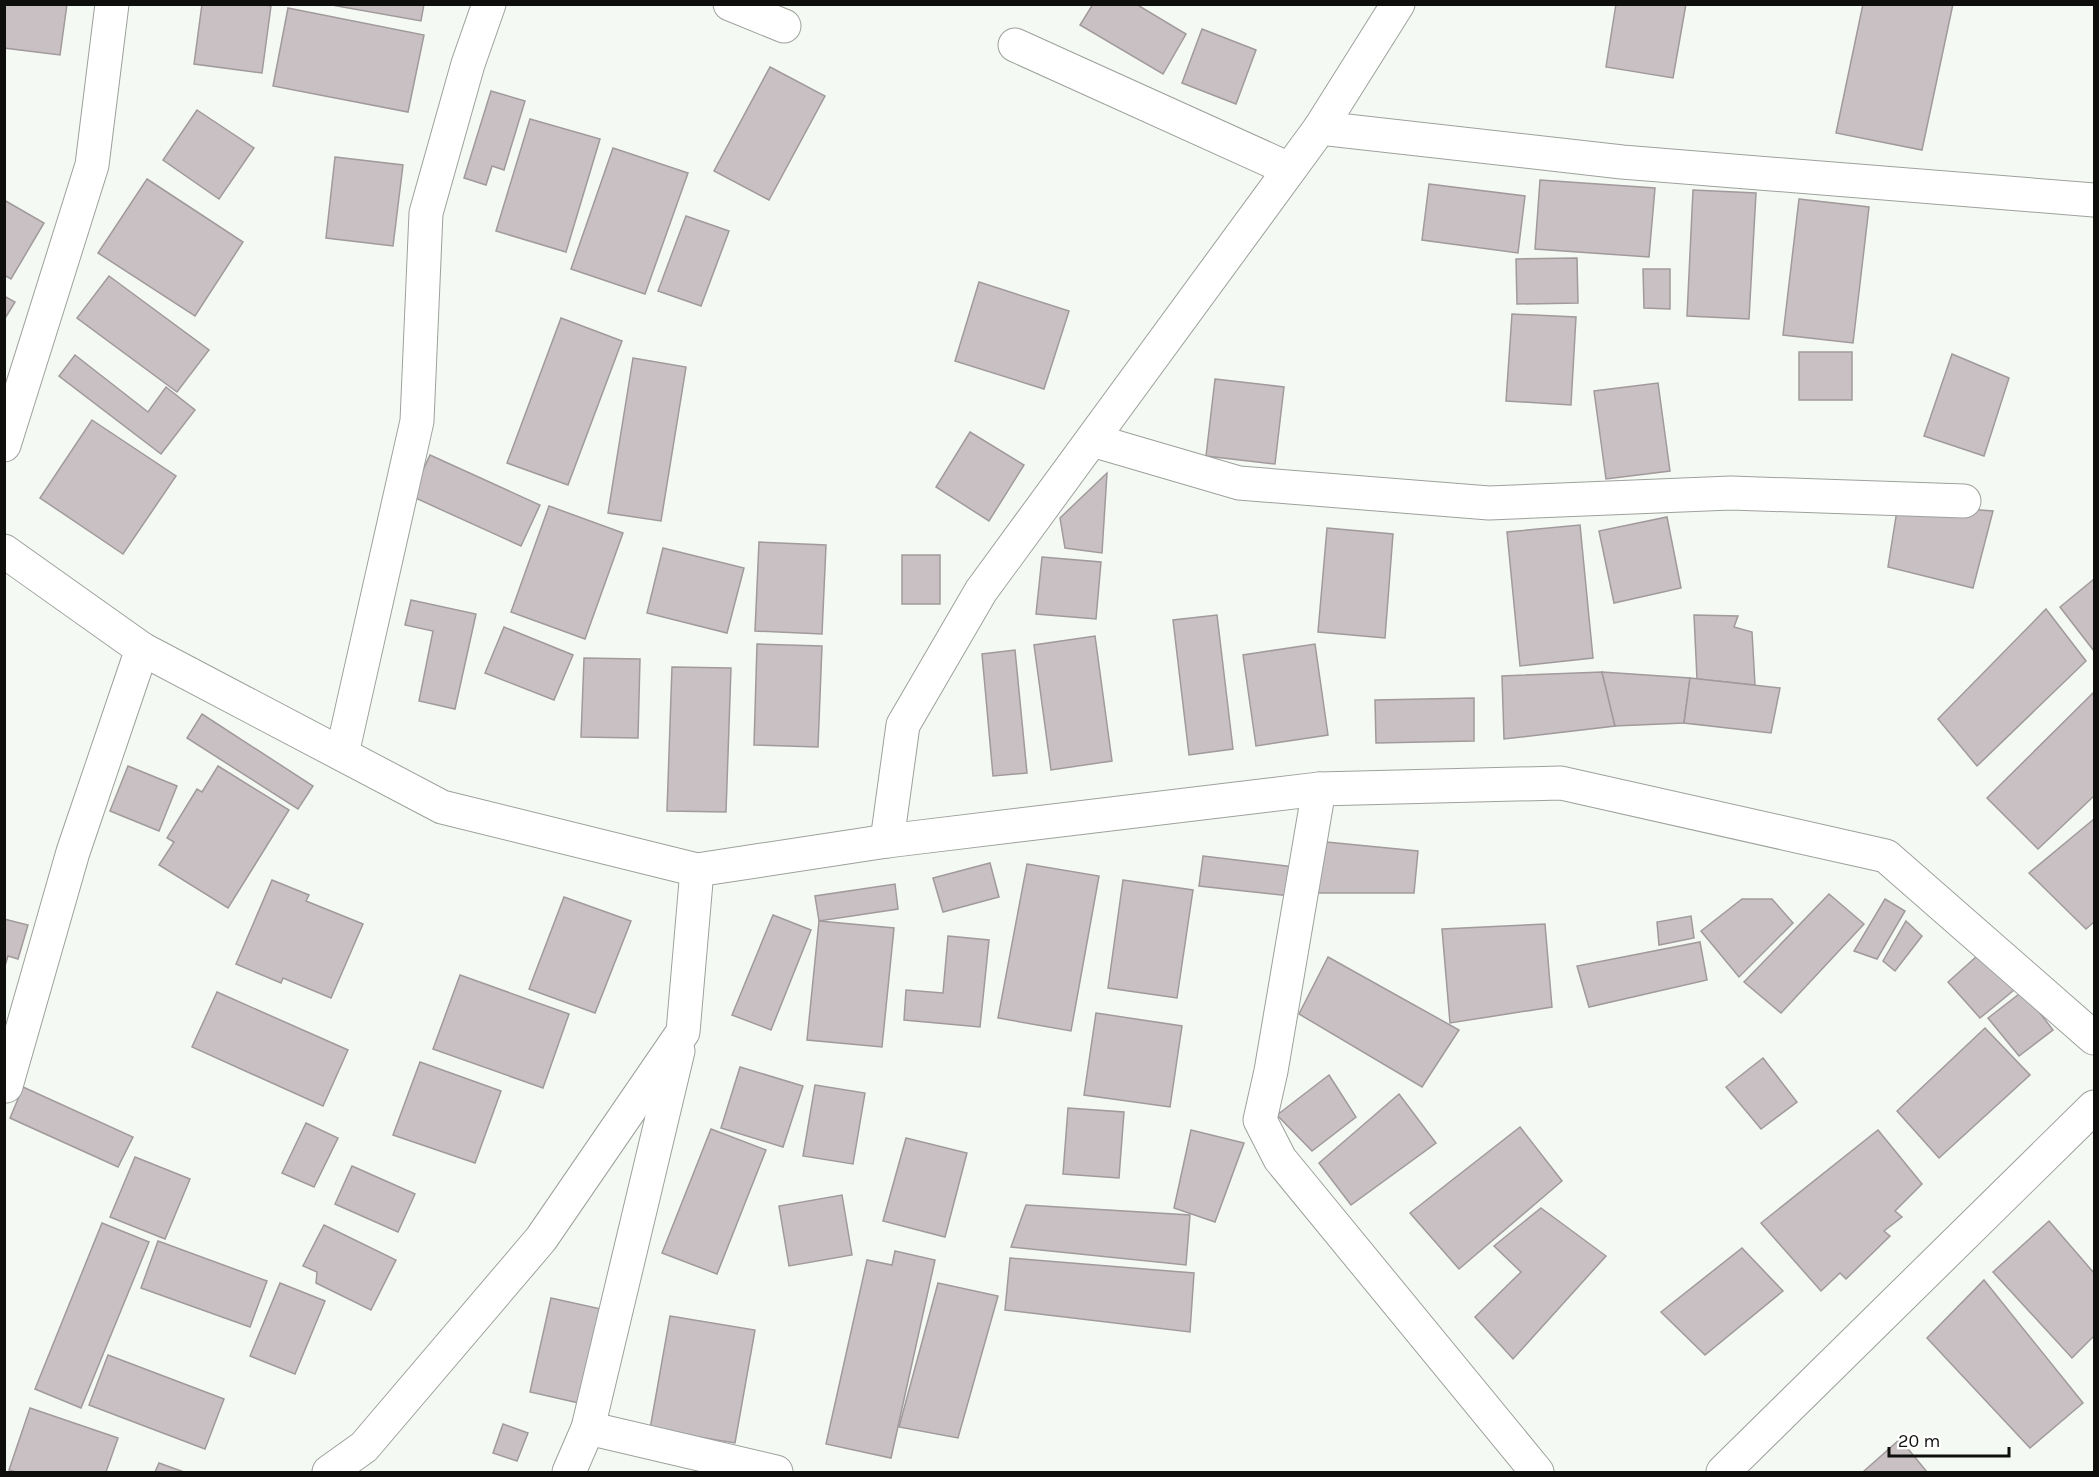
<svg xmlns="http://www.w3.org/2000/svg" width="2099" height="1477" font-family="Karla,sans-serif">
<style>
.building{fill:#c8c0c3;stroke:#a19a9c;stroke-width:1.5}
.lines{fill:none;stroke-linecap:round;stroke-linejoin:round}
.minor-casing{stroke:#9da19c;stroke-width:35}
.minor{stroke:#fff;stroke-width:33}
</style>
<rect width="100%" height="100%" fill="#f5f9f3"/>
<g class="building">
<polygon points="4,4 67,4 60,55 4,48"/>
<polygon points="202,4 257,4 271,6 262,73 194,64"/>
<polygon points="326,4 424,4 421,21"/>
<polygon points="1093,4 1136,4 1186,34 1163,74 1080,25"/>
<polygon points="1616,4 1686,4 1673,78 1606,67"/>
<polygon points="1863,4 1953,4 1922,150 1836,133"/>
<polygon points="288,8 424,35 408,112 273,86"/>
<polygon points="1202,29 1256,50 1236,104 1182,83"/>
<polygon points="770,67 825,96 769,200 714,171"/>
<polygon points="491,91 525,101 504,170 492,166 486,185 464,178"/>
<polygon points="197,110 254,148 219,199 163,160"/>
<polygon points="530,119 600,139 566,252 496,231"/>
<polygon points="613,148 688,173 645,294 571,269"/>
<polygon points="335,157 403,165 393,246 326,238"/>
<polygon points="147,179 243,242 195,316 98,253"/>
<polygon points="1540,180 1655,188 1649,257 1535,249"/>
<polygon points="1429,184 1525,196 1518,253 1422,240"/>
<polygon points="1693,190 1756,193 1749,319 1687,316"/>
<polygon points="1799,199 1869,207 1853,343 1783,335"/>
<polygon points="4,200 44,223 11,279 4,275"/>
<polygon points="686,216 729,231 701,306 658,291"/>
<polygon points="1577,258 1578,303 1517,304 1516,259"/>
<polygon points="1643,269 1670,269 1670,309 1644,308"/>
<polygon points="109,276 209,350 177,392 77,318"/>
<polygon points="979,282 1069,311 1044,389 955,361"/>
<polygon points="4,296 15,302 4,320"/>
<polygon points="1512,314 1576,317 1571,405 1506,401"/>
<polygon points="561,318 622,341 568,485 507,463"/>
<rect x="1799" y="352" width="53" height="48"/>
<polygon points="1952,354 2009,378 1984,456 1924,436"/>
<polygon points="75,355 148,412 166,387 195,410 161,454 59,376"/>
<polygon points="633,358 686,367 661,521 608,513"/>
<polygon points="1215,379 1284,387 1275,464 1206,456"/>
<polygon points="1658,383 1670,471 1606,479 1594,391"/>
<polygon points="92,420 176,476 123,554 40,498"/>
<polygon points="970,432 1024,465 989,521 936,487"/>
<polygon points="430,455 540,505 521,546 411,496"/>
<polygon points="1107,473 1102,553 1065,548 1060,518"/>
<polygon points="1898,504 1993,511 1973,588 1888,567"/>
<polygon points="549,506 623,533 585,639 511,612"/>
<polygon points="1667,517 1681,588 1614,603 1599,531"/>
<polygon points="1580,525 1593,658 1520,666 1507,532"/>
<polygon points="1327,528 1393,534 1385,638 1318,632"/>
<polygon points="759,542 826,545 822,634 755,631"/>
<polygon points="663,548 744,568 727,633 647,613"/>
<rect x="902" y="555" width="38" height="49"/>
<polygon points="1042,557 1101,562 1096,619 1036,614"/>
<polygon points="2094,579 2094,651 2060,607"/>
<polygon points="411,600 476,614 455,709 419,701 433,631 405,625"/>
<polygon points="2046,609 2086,661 1977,766 1938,719"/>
<polygon points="1217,615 1233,749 1189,755 1173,620"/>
<polygon points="1694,615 1738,616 1734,627 1752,632 1755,685 1697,679"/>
<polygon points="504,627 573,655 554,700 485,673"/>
<polygon points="1095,636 1112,761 1051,770 1034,645"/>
<polygon points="757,644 822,646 818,747 754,745"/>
<polygon points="1315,644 1328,735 1256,746 1243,655"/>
<polygon points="1015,650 1027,773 993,776 982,654"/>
<polygon points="584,658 640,659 638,738 581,737"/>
<polygon points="672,667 731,668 726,812 667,811"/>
<polygon points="1602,672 1615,726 1504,739 1502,676"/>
<polygon points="1602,672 1690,678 1684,723 1615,726"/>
<polygon points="1690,678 1780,688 1771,733 1684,723"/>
<polygon points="2094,692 2094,796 2038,849 1987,798"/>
<polygon points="1474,698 1474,741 1376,743 1375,700"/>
<polygon points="202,714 313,786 298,809 187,738"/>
<polygon points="128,766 177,786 159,831 110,811"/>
<polygon points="218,766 289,810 228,908 159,865 174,842 167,838 197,789 202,792"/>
<polygon points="2094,819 2094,922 2086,929 2029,873"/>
<polygon points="1316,841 1418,851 1414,893 1312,893"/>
<polygon points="1203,856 1294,867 1290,896 1199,886"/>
<polygon points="990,863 999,897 943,912 933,878"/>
<polygon points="1027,864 1099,876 1071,1031 998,1018"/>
<polygon points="272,880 309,895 306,901 363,924 331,998 283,978 281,983 236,964"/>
<polygon points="1123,880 1193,890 1177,998 1108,988"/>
<polygon points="895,884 898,909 819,921 815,896"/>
<polygon points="1829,894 1864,924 1781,1013 1744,982"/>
<polygon points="564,897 631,921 595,1013 529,989"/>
<polygon points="1742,899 1772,899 1793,923 1739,977 1701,931"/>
<polygon points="1885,899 1905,911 1877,959 1854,951"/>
<polygon points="773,915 811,930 771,1030 732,1015"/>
<polygon points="1691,916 1694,938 1659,945 1657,922"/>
<polygon points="4,919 28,925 18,959 8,956 4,969"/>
<polygon points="819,921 894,928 882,1047 807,1040"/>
<polygon points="1906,921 1922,936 1895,971 1883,961"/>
<polygon points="1545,924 1552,1007 1450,1023 1442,929"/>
<polygon points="948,936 989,940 980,1027 904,1020 906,990 943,993"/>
<polygon points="1700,942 1707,980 1589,1007 1577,966"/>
<polygon points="1986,948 2019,986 1980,1018 1948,982"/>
<polygon points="1328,957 1459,1030 1422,1087 1299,1014"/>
<polygon points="460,975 569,1014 543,1088 433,1049"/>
<polygon points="2023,991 2053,1030 2019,1056 1988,1018"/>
<polygon points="217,992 348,1050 323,1106 192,1047"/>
<polygon points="1096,1013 1182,1026 1170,1107 1084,1095"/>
<polygon points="1985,1028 2030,1075 1939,1158 1897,1111"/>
<polygon points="1763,1058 1797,1102 1761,1129 1726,1087"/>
<polygon points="420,1062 501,1091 475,1163 393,1135"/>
<polygon points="740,1067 803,1086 783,1147 721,1128"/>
<polygon points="1329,1075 1356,1117 1312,1151 1277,1115"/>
<polygon points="815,1085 865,1093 853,1164 803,1156"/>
<polygon points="23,1087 133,1137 118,1167 10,1118"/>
<polygon points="1399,1094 1436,1143 1351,1205 1319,1163"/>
<polygon points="1068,1108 1124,1112 1119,1178 1063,1174"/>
<polygon points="306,1123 338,1138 314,1187 282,1173"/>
<polygon points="1520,1127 1562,1181 1459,1269 1410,1213"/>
<polygon points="711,1129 766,1150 717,1274 662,1253"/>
<polygon points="1191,1130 1244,1143 1215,1222 1174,1208"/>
<polygon points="1878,1130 1922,1184 1895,1211 1902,1217 1884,1231 1890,1236 1846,1279 1840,1273 1821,1291 1761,1223"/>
<polygon points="906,1138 967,1153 945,1237 883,1221"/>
<polygon points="135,1157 190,1179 165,1239 110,1217"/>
<polygon points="352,1166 415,1194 398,1232 335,1204"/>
<polygon points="842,1195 852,1255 789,1266 779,1206"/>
<polygon points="1026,1205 1190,1215 1186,1265 1011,1247"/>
<polygon points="1541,1208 1606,1256 1513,1359 1475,1317 1521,1272 1494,1246"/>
<polygon points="2049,1221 2094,1273 2094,1336 2072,1358 1993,1272"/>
<polygon points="102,1223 149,1242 81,1408 35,1389"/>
<polygon points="324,1225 396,1260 371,1310 316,1283 317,1272 303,1266"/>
<polygon points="158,1241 267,1281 250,1327 141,1288"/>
<polygon points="1742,1248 1783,1291 1705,1355 1661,1312"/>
<polygon points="895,1251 935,1260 891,1458 826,1444 867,1260 892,1265"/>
<polygon points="1010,1258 1194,1273 1190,1332 1005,1310"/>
<polygon points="1984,1280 2083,1403 2030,1448 1927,1338"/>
<polygon points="280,1283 325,1301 295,1374 250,1356"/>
<polygon points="938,1283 998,1296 958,1438 899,1427"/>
<polygon points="551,1298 601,1309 579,1403 530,1392"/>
<polygon points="670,1316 755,1330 735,1443 650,1429"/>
<polygon points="108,1355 224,1399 205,1449 89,1405"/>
<polygon points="30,1408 118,1438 106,1472 16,1472 9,1470"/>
<polygon points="503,1424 528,1433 517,1461 493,1453"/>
<polygon points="1900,1439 1927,1472 1863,1472"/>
<polygon points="159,1463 184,1472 155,1472"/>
</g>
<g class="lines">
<g class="minor-casing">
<g id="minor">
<polyline points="730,4 784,26"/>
<polyline points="1015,45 1289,169"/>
<polyline points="1320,128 1622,162 2094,200"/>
<polyline points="1092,440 1239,483 1489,503 1731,493 1964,501"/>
<polyline points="4,445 92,165 112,4"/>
<polyline points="4,551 142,649 442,807 697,870 887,841 1319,789 1561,783 1886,856 2094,1038"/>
<polyline points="342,754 417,421 426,213 468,64 489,4"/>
<polyline points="1319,789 1271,1071 1260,1120 1280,1159 1537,1472"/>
<polyline points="887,841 903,725 981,591 1320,128 1398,4"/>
<polyline points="6,1086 73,852 142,649"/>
<polyline points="588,1428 776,1472"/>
<polyline points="329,1472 364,1447 541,1239 683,1032 697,870"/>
<polyline points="569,1472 588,1428 678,1051"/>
<polyline points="1723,1472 2094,1107"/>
</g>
</g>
<use href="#minor" class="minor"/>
</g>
<rect width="2099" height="1477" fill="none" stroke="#0e0f0d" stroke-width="12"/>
<path d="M1889 1447v9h120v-9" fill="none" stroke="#0e0f0d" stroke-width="3"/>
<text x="1898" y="1447" font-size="18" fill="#0e0f0d" stroke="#ffffff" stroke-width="4.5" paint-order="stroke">20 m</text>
</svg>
